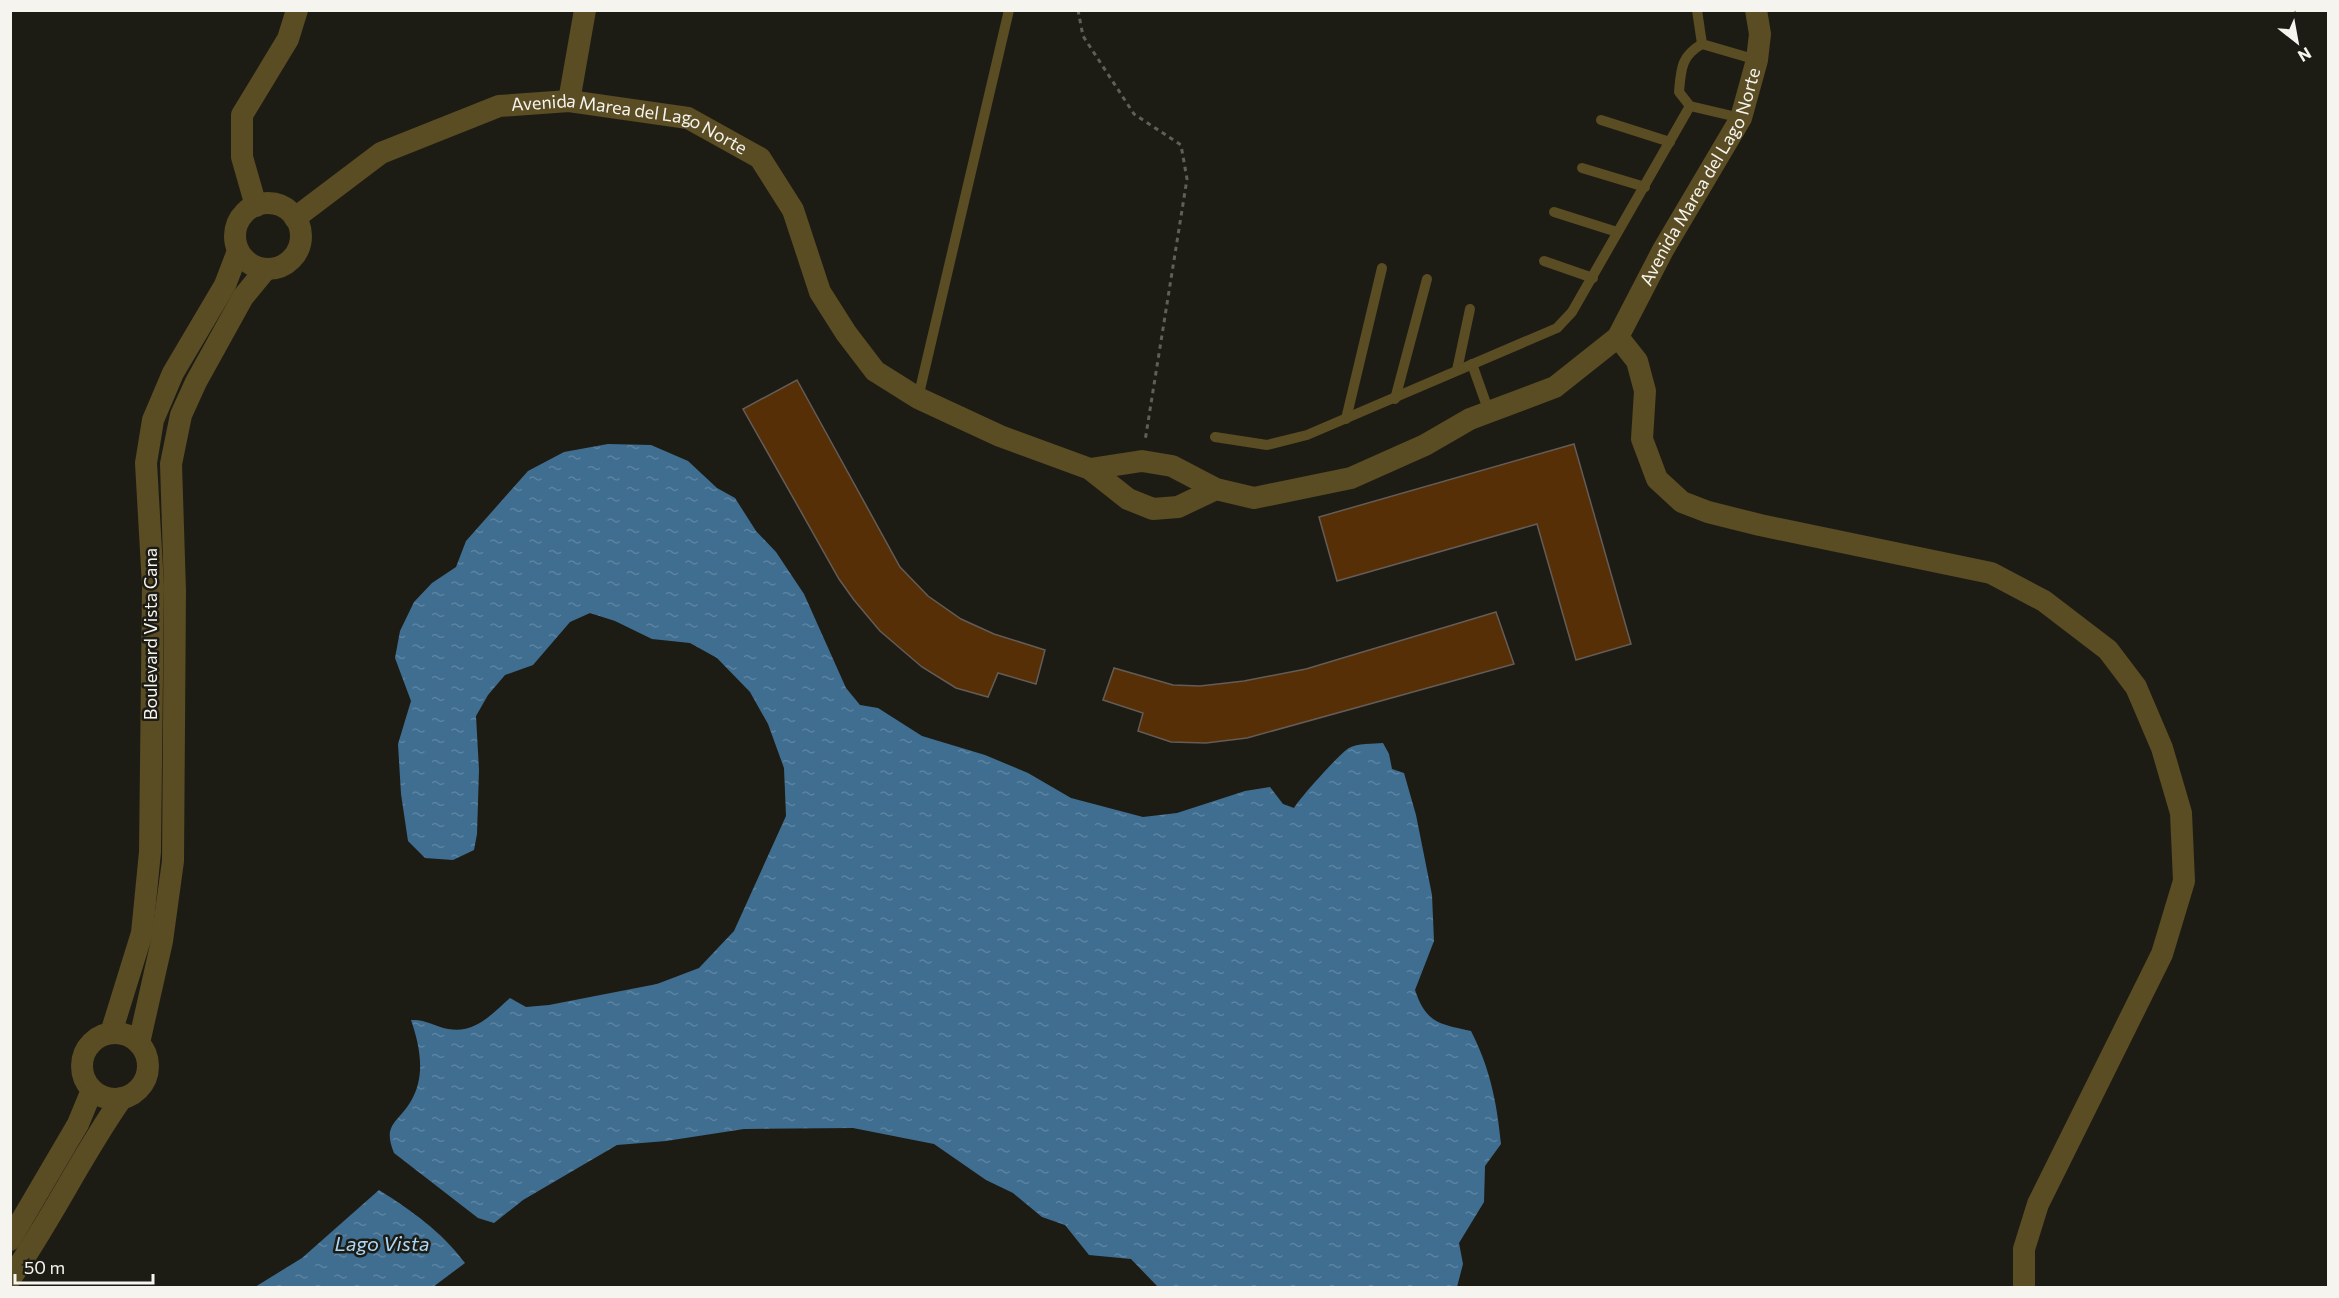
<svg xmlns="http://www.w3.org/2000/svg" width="2339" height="1298" font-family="Commissioner,sans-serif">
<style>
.water{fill:url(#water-ripples)}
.building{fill:#562f07;stroke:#645c56;stroke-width:1.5}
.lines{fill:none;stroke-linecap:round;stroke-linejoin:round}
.path{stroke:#5f5e57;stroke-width:3;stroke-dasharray:4.5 4.5;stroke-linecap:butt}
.service{stroke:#5a4c23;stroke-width:10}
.minor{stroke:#5a4c23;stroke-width:22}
.labels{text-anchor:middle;stroke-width:5;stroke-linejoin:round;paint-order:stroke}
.street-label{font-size:18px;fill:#f5f4ef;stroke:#1d1c14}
.water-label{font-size:20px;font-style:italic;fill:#add6f7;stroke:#1d1c14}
</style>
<defs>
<pattern id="water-ripples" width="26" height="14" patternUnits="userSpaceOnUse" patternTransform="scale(1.5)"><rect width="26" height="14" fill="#406e91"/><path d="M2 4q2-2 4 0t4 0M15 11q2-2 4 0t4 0" fill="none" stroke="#5c83a1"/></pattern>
</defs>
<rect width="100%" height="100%" fill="#1d1c14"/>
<g class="water">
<path d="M608 444 651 445 688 461 717 488 735 498 756 531 776 552 804 594 846 688 860 705 878 708 922 736 985 755 1028 773 1071 798 1143 817 1177 813 1245 791 1270 787 1283 804 1294 808C1299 799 1341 752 1349 748 1357 743 1374 744 1383 743L1389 754 1392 769 1404 773 1416 815 1432 895 1434 941 1415 990C1426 1023 1439 1024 1471 1031 1490 1068 1497 1103 1501 1144L1485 1166 1484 1202 1459 1243 1463 1264 1457 1287H1158L1131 1259 1089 1255 1065 1225 1042 1217 1013 1193 986 1180 934 1144 853 1128 744 1129 666 1141 617 1145 523 1200 494 1223 478 1218 394 1153C382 1124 398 1123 411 1101 426 1076 420 1046 411 1020 425 1019 434 1026 448 1029 475 1034 492 1014 510 998L526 1007 549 1005 657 984 699 968 734 931 786 816 784 768 768 724 750 692 717 658 690 643 652 639 615 621 590 613 570 622 533 665 505 675 488 695 476 716 479 770 477 834 474 850 453 860 425 858 408 841 401 794 398 744 411 701 395 658 400 631 414 602 432 583 456 567 466 541 528 471 564 452Z"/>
<path d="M379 1190C412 1211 441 1231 465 1263L433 1287H255L302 1258Z"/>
</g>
<g class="building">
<polygon points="797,380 900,567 928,596 961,619 994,634 1045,650 1036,684 998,673 988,697 956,688 922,667 880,631 854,600 839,579 743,409"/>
<polygon points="1574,444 1631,644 1576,660 1537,524 1337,581 1319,517"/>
<polygon points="1496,612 1514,664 1247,738 1206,743 1171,742 1138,731 1143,713 1103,700 1114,668 1173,685 1200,686 1244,681 1306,669"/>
</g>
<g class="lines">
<polyline class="path" points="1078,10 1083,36 1134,114 1181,145 1187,179 1145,441"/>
<g class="service">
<polyline points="1697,10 1702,44 1757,60"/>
<path d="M1702 44C1681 56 1681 69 1679 92L1690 106 1741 118"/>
<polyline points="1601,120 1670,142"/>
<polyline points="1582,168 1645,187"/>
<polyline points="1554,212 1617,232"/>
<polyline points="1544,261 1593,278"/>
<polyline points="1472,364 1489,412"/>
<polyline points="1457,370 1470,309"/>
<polyline points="918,398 1009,10"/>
<polyline points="1395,399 1427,279"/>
<polyline points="1346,419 1382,268"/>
<polyline points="1215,437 1267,445 1307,435 1557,328 1572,312 1690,106"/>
</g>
<g class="minor">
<polyline points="569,101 585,10"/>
<circle cx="268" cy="236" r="33"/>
<polyline points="256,206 242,157 242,115 288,39 297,10"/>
<path id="s1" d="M295 218 381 153 499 106 569 101 688 118 760 158 793 210 820 292 846 333 875 371 918 398 1000 436 1090 469 1128 499 1153 509 1178 507 1216 489"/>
<polyline points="1618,337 1637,361 1645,391 1642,439 1657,479 1682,502 1708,512 1760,525 1991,573 2044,601 2108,650 2136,687 2162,748 2181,813 2184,881 2162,954 2038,1204 2024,1249 2024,1288"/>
<path id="s2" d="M1090 469 1142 461 1172 466 1216 489 1254 498 1351 478 1425 445 1470 419 1555 387 1618 337 1663 250 1741 118 1757 60 1760 34 1756 10"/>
<polyline points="111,1033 142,933 150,852 153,586 146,463 153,420 173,373 225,285 238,251"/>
<circle cx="115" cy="1066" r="33"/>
<polyline points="139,1043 162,941 173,861 175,591 171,464 181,415 196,382 243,297 266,269"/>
<polyline points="10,1240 78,1124 92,1090"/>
<path d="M10 1279C51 1221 81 1156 122 1098"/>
</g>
</g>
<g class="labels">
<g class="street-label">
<text dy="6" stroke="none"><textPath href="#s1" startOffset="369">Avenida Marea del Lago Norte</textPath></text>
<text dy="6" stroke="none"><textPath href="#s2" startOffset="756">Avenida Marea del Lago Norte</textPath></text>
<text transform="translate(151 634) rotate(-90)" y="6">Boulevard Vista Cana</text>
</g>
<g class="water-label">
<text x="382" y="1251">Lago Vista</text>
</g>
</g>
<rect width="2339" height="1298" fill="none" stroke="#f5f4ef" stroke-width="24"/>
<g transform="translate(2297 42) rotate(149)" stroke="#1d1c14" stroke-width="4.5" paint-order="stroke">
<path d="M0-4.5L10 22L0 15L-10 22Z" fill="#f5f4ef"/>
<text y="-9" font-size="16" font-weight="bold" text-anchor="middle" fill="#f5f4ef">N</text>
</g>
<path d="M15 1274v9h138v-9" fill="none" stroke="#f5f4ef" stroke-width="3"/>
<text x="24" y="1274" font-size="18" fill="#f5f4ef" stroke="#1d1c14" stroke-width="4.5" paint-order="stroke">50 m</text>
</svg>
